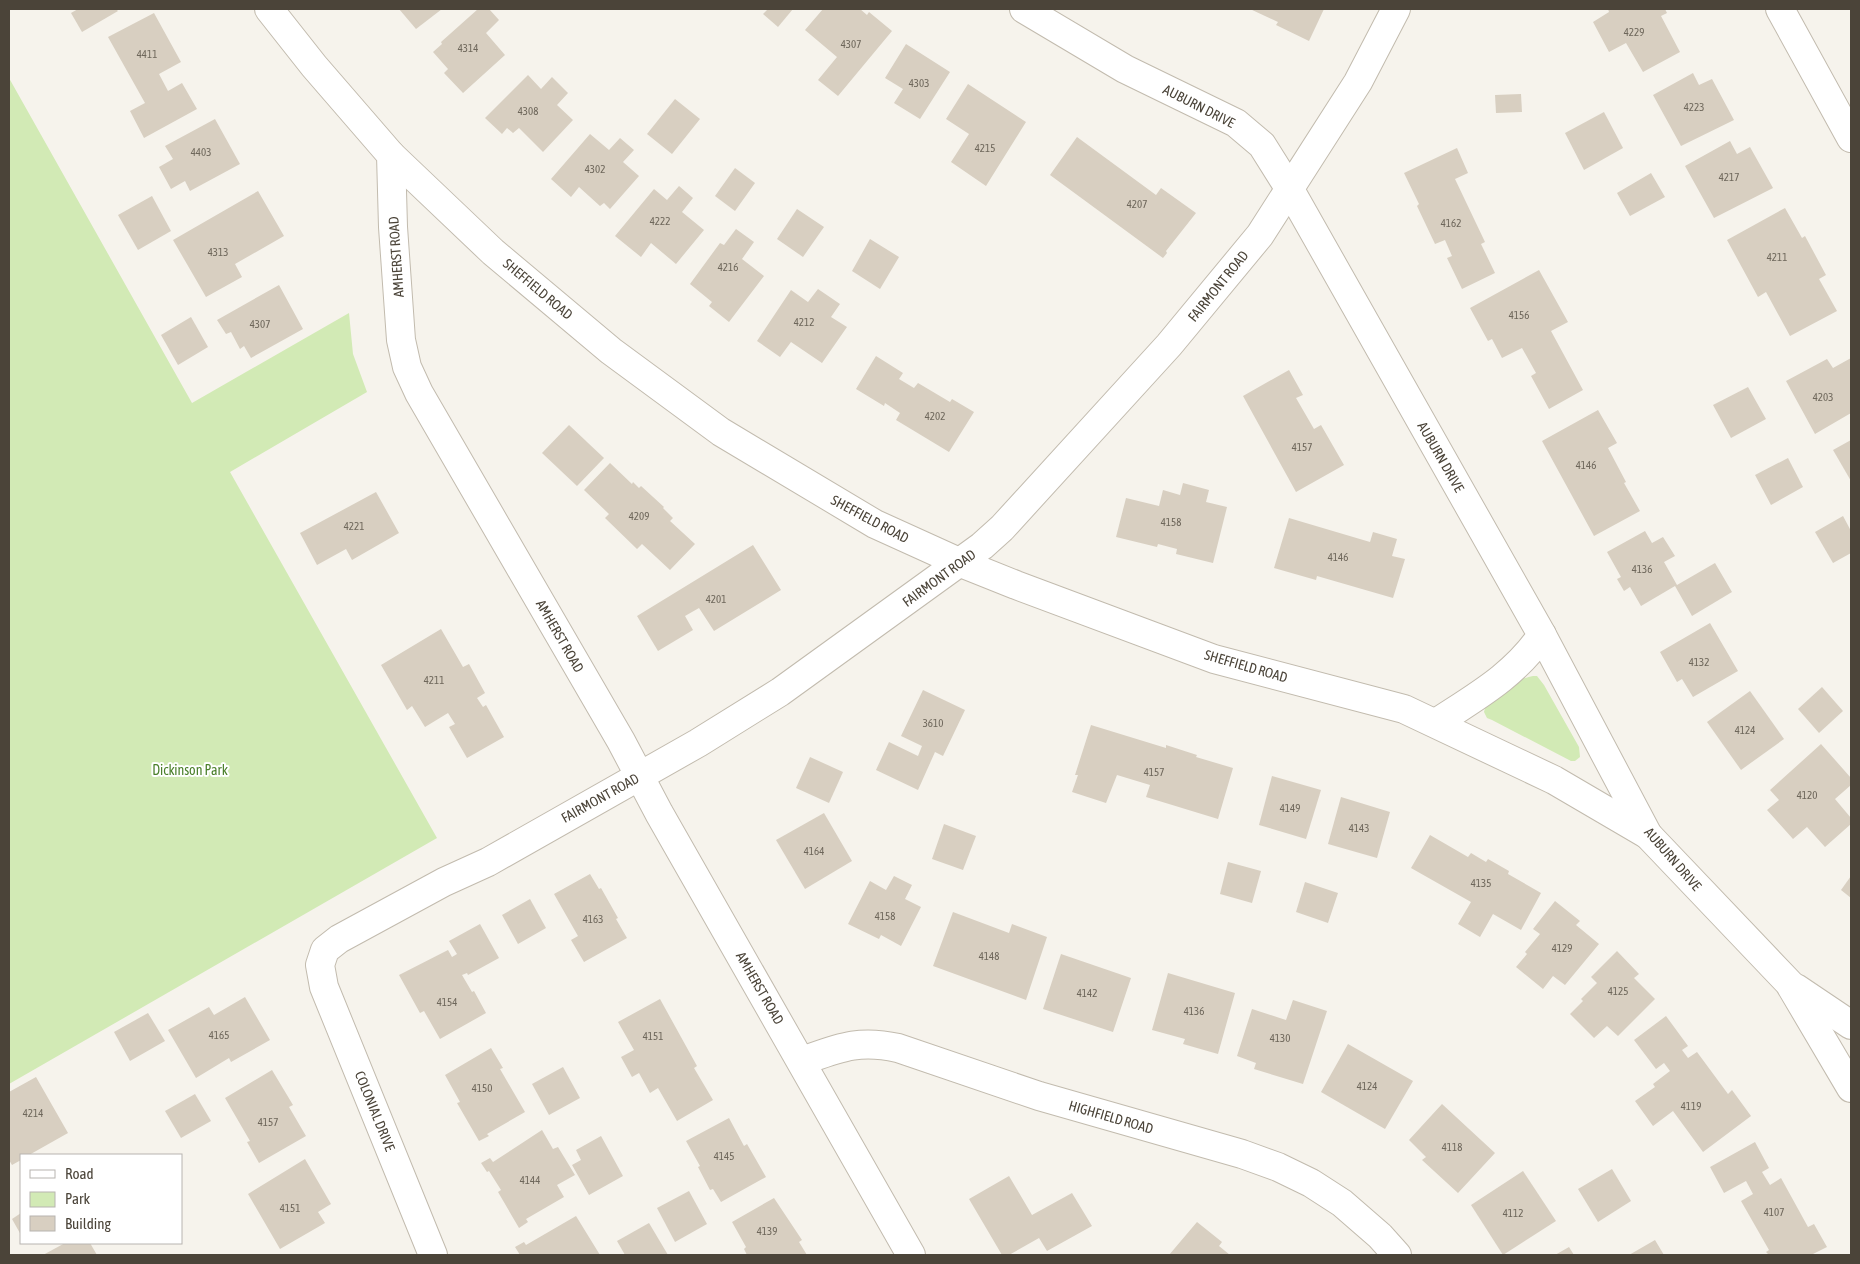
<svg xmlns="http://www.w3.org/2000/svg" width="1860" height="1264" font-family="'Asap Condensed',sans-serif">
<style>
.green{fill:#d2eab5}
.building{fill:#d8cfc1}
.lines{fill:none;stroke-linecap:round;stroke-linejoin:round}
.minor-casing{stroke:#c2bbae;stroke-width:30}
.minor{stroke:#fff;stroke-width:28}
.labels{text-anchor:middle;stroke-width:4;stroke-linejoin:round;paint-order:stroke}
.number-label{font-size:11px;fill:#6e675b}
.street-label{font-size:14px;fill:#4b4439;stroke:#fff}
.park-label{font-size:14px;fill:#4a7f2a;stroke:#fff}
</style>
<rect width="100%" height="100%" fill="#f6f3ec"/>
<g class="green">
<polygon points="9,78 192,403 349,313 353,354 367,392 230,472 437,838 9,1084"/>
<path d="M1533 676H1537L1544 685 1579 747 1580 757 1575 761H1571L1492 720 1487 718 1484 712C1488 695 1516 679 1533 676Z"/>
</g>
<g class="building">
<polygon points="78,9 116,9 118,11 82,32 71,13"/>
<polygon points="399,9 442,9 416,29"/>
<polygon points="478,9 489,9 499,20 486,33 505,55 463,93 444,73 448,69 433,52 442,44 441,42"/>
<polygon points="768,9 793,9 778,27 763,14"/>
<polygon points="823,9 860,9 867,15 869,12 892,31 838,96 818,80 837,57 805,30"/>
<polygon points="1250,9 1324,9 1309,41 1276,25 1278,22"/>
<polygon points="1608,9 1665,9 1667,13 1661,16 1680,52 1643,72 1626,43 1609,52 1593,22 1609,12"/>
<polygon points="154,13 181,62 159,74 168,91 182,83 197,109 144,138 130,111 145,103 108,37"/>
<polygon points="906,44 950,72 920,119 894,103 903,89 885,78"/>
<polygon points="1693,73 1699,85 1712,79 1734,120 1681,146 1653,95"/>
<polygon points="528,75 541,89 552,77 568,93 557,105 573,120 543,152 519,128 513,133 507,128 502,134 485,118"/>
<polygon points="968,84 1026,122 986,186 951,162 969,134 946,119"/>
<polygon points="1521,94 1522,112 1496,113 1495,95"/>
<polygon points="675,99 700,119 672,154 647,134"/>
<polygon points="1604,112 1623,148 1584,170 1565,133"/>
<polygon points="215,119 240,164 190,191 185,181 171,189 159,167 173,159 165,146"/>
<polygon points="590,134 609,150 620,138 634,150 623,162 639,176 610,209 604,203 600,206 579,187 571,197 551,179"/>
<polygon points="1077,137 1156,195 1161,188 1196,213 1166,251 1167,253 1163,258 1050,175"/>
<polygon points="1730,141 1737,154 1750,147 1773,188 1714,218 1685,166"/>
<polygon points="1457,148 1468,173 1455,179 1485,242 1481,244 1495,273 1462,289 1447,258 1452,256 1445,240 1435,244 1417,206 1419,204 1404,173"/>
<polygon points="735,168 755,183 735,211 715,196"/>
<polygon points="1651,173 1665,197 1630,216 1617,193"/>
<polygon points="679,186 693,198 682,212 704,230 676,264 651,243 641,257 615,236 654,189 667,200"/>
<polygon points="258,191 284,236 235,264 242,277 206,297 173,240"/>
<polygon points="152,196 171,231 138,250 118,215"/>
<polygon points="1785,208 1802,238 1805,236 1826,275 1819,279 1837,311 1790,336 1766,292 1758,297 1727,240"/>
<polygon points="797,209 824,227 803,257 777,239"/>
<polygon points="736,229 754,242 742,259 764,276 729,322 709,306 712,302 690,284 720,243 724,245"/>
<polygon points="870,239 899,257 880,289 852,271"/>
<polygon points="1539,270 1568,322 1551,331 1583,390 1549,409 1531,376 1536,373 1522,348 1502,358 1492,339 1488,341 1470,308"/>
<polygon points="279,285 303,329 251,358 244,346 240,349 231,332 226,334 217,320"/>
<polygon points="818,289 840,304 831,317 847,327 822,363 791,342 780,357 757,341 791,290 808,302"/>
<polygon points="191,317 208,347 178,365 161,335"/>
<polygon points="876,356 903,373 899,379 914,388 918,383 950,402 952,399 974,412 949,452 896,420 900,413 885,403 884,406 856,389"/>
<polygon points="1851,358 1851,413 1815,434 1786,381 1827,359 1833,368"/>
<polygon points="1289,370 1303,395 1296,398 1314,429 1321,425 1344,465 1296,492 1243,396"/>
<polygon points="1748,387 1766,419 1731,438 1713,405"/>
<polygon points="1598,410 1617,443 1608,448 1626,482 1624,483 1640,511 1594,536 1542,441"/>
<polygon points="569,425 604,458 577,486 542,453"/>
<polygon points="1851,440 1851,481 1833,450"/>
<polygon points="1788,458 1803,487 1771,505 1755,475"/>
<polygon points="610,463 632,484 633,482 639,488 641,486 664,507 663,508 673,518 670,521 695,544 670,570 642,544 637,549 605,518 609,514 584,490"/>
<polygon points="1183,483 1209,490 1206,502 1227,507 1213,563 1176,554 1177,549 1158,544 1157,547 1116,537 1126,498 1159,506 1163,490 1180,495"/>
<polygon points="376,492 399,533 352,560 346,549 317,565 300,533"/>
<polygon points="1843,516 1851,531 1851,553 1833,563 1815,532"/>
<polygon points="1289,518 1370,542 1373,532 1397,539 1392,556 1405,559 1393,598 1317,576 1316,580 1274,568"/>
<polygon points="1645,531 1652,543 1663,537 1675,556 1664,562 1677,585 1715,563 1732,592 1692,616 1675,586 1641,606 1630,587 1624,591 1617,579 1621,577 1607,552"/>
<polygon points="753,545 781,590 714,631 699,608 685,616 693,630 658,651 637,616"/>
<polygon points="1710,623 1738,671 1693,697 1682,679 1677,682 1660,652"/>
<polygon points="441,629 463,667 469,664 485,693 477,698 483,707 486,705 504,737 467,758 449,727 455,724 448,713 425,727 412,706 407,710 381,665"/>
<polygon points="1822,687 1843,711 1819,733 1798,709"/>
<polygon points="923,690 965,710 943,756 935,752 918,790 876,770 889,742 918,756 922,746 901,736"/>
<polygon points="1750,691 1784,739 1741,770 1707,722"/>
<polygon points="1091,725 1166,748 1166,745 1197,755 1196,757 1233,768 1218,819 1146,797 1150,785 1117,775 1106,803 1072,792 1078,775 1075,775"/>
<polygon points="1821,744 1851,778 1851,785 1835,799 1851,818 1851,824 1825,847 1807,827 1793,839 1767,810 1779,800 1770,790"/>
<polygon points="810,757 843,772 829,803 796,788"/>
<polygon points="1272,776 1321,790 1306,839 1259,825"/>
<polygon points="1341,797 1390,812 1377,858 1328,844"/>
<polygon points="824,813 852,861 805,889 776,840"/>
<polygon points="944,824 976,836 963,870 932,859"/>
<polygon points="1430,835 1468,857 1471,853 1486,862 1488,859 1509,871 1508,874 1541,893 1521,930 1493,914 1480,937 1458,924 1471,902 1411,868"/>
<polygon points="1228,862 1261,871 1252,903 1220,894"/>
<polygon points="590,874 599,889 601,888 618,918 616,919 627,938 584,962 571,940 578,936 554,894"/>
<polygon points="894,876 912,885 905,899 921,907 901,946 881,935 879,939 848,924 870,881 886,890"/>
<polygon points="1851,876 1851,898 1841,890"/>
<polygon points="1305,882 1338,893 1328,923 1296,912"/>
<polygon points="530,899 546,928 518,944 502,915"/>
<polygon points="1555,901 1580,921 1576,925 1599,944 1565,985 1553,976 1543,989 1516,967 1527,954 1525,952 1540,934 1533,929"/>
<polygon points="953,912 1009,933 1012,924 1047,937 1026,1000 933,966"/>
<polygon points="480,924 499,958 468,975 467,973 462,975 472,992 474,991 486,1013 440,1039 424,1011 420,1013 399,975 448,950 452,957 457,954 449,941"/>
<polygon points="1617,951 1639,974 1634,978 1655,999 1618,1036 1607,1026 1594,1038 1570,1014 1583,1001 1581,999 1597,983 1591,977"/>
<polygon points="1061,954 1131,978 1113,1032 1043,1009"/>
<polygon points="1168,973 1235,993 1218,1054 1183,1044 1185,1039 1152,1030"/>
<polygon points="245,997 270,1040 231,1062 229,1058 196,1078 168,1030 209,1007 214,1015"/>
<polygon points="660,999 697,1066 694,1068 713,1100 677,1121 658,1088 650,1093 639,1073 632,1077 621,1057 634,1050 618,1022"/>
<polygon points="1293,1000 1327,1011 1303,1084 1254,1069 1256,1063 1237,1056 1252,1009 1286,1020"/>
<polygon points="148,1013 165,1041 130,1061 114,1032"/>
<polygon points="1666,1016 1688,1046 1682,1050 1688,1058 1697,1052 1728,1094 1732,1090 1751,1116 1703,1152 1673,1111 1653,1126 1635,1101 1655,1087 1653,1084 1670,1071 1664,1063 1656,1069 1634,1040"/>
<polygon points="1348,1044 1413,1081 1385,1129 1321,1092"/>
<polygon points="491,1048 503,1068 500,1069 525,1112 487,1134 489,1136 479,1141 457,1103 460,1102 445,1075"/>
<polygon points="563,1067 580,1098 549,1115 532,1084"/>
<polygon points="272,1070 293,1105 289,1107 306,1136 259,1163 247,1142 250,1141 225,1098"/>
<polygon points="36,1077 68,1133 29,1155 21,1155 21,1160 12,1165 9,1160 9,1092"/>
<polygon points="195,1094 211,1121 181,1138 165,1111"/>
<polygon points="1442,1104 1495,1153 1458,1193 1422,1160 1426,1157 1409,1140"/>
<polygon points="729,1118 744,1146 747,1144 766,1177 721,1202 713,1189 710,1190 698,1167 700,1166 686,1141"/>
<polygon points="542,1130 553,1149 558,1147 575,1175 557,1185 564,1197 526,1219 528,1222 519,1228 498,1192 501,1190 489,1171 487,1172 481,1163 490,1158 493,1162"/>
<polygon points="601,1136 623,1176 589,1195 572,1165 581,1160 576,1150"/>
<polygon points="1755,1142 1769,1168 1762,1172 1770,1185 1781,1178 1808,1227 1814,1224 1827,1247 1811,1255 1769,1255 1766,1252 1769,1250 1741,1201 1753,1194 1746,1181 1724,1193 1710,1167"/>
<polygon points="305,1159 331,1204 318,1212 325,1223 280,1249 248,1194"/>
<polygon points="1612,1169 1631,1201 1598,1222 1578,1189"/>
<polygon points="1523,1171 1556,1221 1503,1255 1471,1205"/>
<polygon points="1009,1176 1032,1215 1072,1193 1092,1226 1047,1251 1039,1238 1009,1255 1002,1255 969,1199"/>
<polygon points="689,1191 707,1224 675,1242 657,1208"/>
<polygon points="774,1198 802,1240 799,1242 807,1255 747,1255 744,1249 746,1247 732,1222"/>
<polygon points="21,1213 21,1235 12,1219"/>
<polygon points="576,1216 600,1255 520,1255 515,1247 524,1242 526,1245"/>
<polygon points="1197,1222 1222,1242 1219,1246 1230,1255 1169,1255"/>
<polygon points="649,1223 668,1255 625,1255 617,1241"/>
<polygon points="1655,1240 1664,1255 1629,1255"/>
<polygon points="65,1243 90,1243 97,1255 43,1255"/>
<polygon points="1569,1247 1574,1255 1555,1255"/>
</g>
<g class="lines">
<g class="minor-casing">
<g id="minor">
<polyline points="269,9 314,66 391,155 393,227 401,340 407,367 419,393 621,741 659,813 911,1255"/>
<polyline points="1024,9 1125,69 1236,123 1262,145 1289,188 1542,635 1648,835 1789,983 1851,1088"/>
<polyline points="1780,9 1851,138"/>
<polyline points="391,155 493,252 611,351 721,432 875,524 961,563 1016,585 1214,659 1404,709 1554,780 1648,835"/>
<path d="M1436 723C1477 696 1514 676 1542 635"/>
<polyline points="1796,988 1851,1025"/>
<path d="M802 1061C839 1048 858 1039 898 1048L1039 1096 1242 1154 1278 1167 1311 1183 1342 1203 1380 1236 1397 1255"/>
<polyline points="433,1255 324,987 320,965 325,950 339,939 444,882 488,862 698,743 780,692 982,546 1002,528 1169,345 1260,235 1358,82 1396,9"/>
</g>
</g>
<use href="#minor" class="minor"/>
</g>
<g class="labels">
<g class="number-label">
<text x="1634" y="36">4229</text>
<text x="851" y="48">4307</text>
<text x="468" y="52">4314</text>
<text x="147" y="58">4411</text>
<text x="919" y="87">4303</text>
<text x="1694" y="111">4223</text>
<text x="528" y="115">4308</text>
<text x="985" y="152">4215</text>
<text x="201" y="156">4403</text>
<text x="595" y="173">4302</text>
<text x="1729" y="181">4217</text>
<text x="1137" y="208">4207</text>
<text x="660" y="225">4222</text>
<text x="1451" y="227">4162</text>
<text x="218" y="256">4313</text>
<text x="1777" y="261">4211</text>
<text x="728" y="271">4216</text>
<text x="1519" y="319">4156</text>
<text x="804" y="326">4212</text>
<text x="260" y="328">4307</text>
<text x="1823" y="401">4203</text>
<text x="935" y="420">4202</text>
<text x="1302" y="451">4157</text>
<text x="1586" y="469">4146</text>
<text x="639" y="520">4209</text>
<text x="1171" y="526">4158</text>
<text x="354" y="530">4221</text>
<text x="1338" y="561">4146</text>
<text x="1642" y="573">4136</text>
<text x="716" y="603">4201</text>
<text x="1699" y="666">4132</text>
<text x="434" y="684">4211</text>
<text x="933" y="727">3610</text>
<text x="1745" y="734">4124</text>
<text x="1154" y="776">4157</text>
<text x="1807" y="799">4120</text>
<text x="1290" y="812">4149</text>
<text x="1359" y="832">4143</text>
<text x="814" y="855">4164</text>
<text x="1481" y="887">4135</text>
<text x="885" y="920">4158</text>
<text x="593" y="923">4163</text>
<text x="1562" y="952">4129</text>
<text x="989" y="960">4148</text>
<text x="1618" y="995">4125</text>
<text x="1087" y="997">4142</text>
<text x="447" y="1006">4154</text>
<text x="1194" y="1015">4136</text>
<text x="219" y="1039">4165</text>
<text x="653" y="1040">4151</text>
<text x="1280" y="1042">4130</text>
<text x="1367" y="1090">4124</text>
<text x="482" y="1092">4150</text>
<text x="1691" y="1110">4119</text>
<text x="33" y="1117">4214</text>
<text x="268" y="1126">4157</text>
<text x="1452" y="1151">4118</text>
<text x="724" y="1160">4145</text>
<text x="530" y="1184">4144</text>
<text x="290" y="1212">4151</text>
<text x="1774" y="1216">4107</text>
<text x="1513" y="1217">4112</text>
<text x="767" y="1235">4139</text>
</g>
<g class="street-label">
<text transform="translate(1199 106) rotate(27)" y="5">AUBURN DRIVE</text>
<text transform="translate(396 257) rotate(-94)" y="5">AMHERST ROAD</text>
<text transform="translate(1218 286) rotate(-51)" y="5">FAIRMONT ROAD</text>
<text transform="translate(538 289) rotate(40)" y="5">SHEFFIELD ROAD</text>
<text transform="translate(1441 457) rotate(60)" y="5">AUBURN DRIVE</text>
<text transform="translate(870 519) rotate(28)" y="5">SHEFFIELD ROAD</text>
<text transform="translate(939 578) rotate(-36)" y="5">FAIRMONT ROAD</text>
<text transform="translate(560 636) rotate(60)" y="5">AMHERST ROAD</text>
<text transform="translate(1246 666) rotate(16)" y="5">SHEFFIELD ROAD</text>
<text transform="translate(600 798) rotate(-29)" y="5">FAIRMONT ROAD</text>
<text transform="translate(1673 859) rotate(49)" y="5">AUBURN DRIVE</text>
<text transform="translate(760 988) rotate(60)" y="5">AMHERST ROAD</text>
<text transform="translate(375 1111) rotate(68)" y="5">COLONIAL DRIVE</text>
<text transform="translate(1111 1117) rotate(16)" y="5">HIGHFIELD ROAD</text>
</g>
<g class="park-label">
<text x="190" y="775">Dickinson Park</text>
</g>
</g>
<rect width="1860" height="1264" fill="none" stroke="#4b4439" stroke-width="20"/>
<rect x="20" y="1154" width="162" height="90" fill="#ffffff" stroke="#b7b4b0"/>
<rect x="30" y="1170" width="25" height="8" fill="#ffffff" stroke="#b7b4b0"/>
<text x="65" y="1179" font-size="15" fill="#4b4439">Road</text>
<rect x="30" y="1192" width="25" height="15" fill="#d2eab5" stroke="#b7b4b0"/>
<text x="65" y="1204" font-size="15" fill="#4b4439">Park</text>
<rect x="30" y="1216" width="25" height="15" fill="#d8cfc1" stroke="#b7b4b0"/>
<text x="65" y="1229" font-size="15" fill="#4b4439">Building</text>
</svg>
